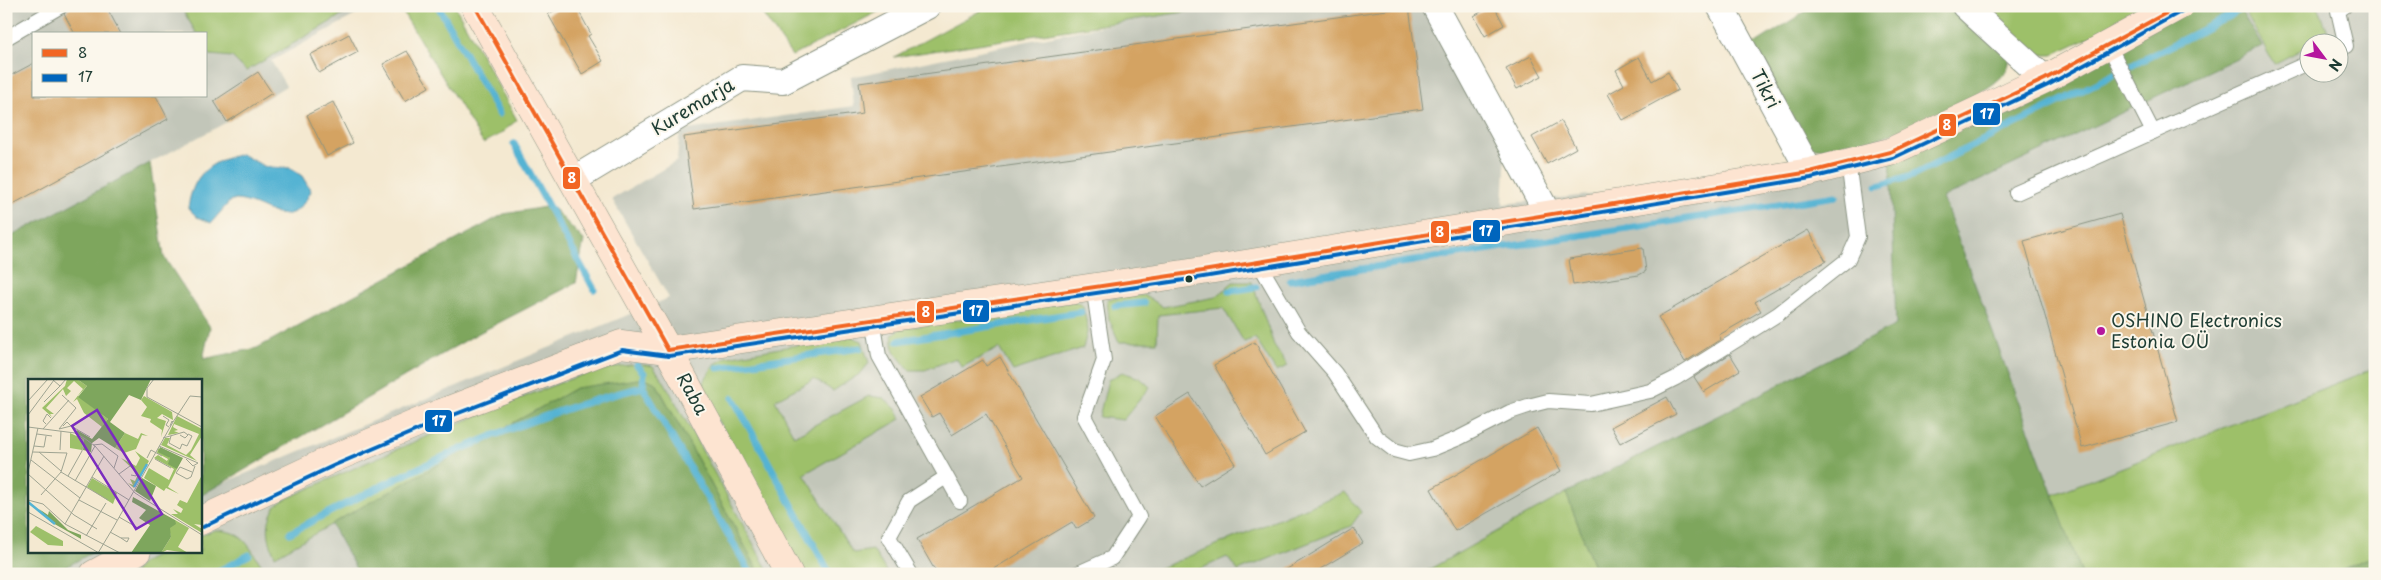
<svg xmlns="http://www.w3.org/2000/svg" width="2381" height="580" font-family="'Playpen Sans',sans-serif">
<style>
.industrial{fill:#c2c6b9;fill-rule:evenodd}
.green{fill:#9dc069;stroke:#5e7e4e}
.forest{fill:#7ea65d;stroke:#4e7248}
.water{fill:#54b3d3;stroke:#3a7884}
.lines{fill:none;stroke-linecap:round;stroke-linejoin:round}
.stream{stroke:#54b3d3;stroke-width:7}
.building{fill:#d4a362}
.lane-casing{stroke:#8a9382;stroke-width:16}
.street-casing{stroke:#8a9382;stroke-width:28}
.secondary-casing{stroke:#8a9382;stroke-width:29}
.lane{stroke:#fff;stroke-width:14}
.street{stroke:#fff;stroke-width:26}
.secondary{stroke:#fde4d1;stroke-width:28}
.bus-1-casing{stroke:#fbf7ec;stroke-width:8}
.bus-2-casing{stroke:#fbf7ec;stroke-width:8}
.bus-1{stroke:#f26522;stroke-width:4}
.bus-2{stroke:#0065bd;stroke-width:4}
.bus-dot{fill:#1f3d34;stroke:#fbf7ec;stroke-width:2}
.poi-dot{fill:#b5179e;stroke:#fbf7ec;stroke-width:2}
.labels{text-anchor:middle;stroke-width:4;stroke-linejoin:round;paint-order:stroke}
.street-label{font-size:18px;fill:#1f3d34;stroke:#fbf7ec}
.poi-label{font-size:18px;fill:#1f3d34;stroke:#fbf7ec;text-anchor:start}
.inset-river{fill:none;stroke:#54b3d3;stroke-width:2.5}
.inset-road{fill:none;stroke:#9fa492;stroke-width:1}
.view{fill:#7b2cbf;fill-opacity:0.15;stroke:#7b2cbf;stroke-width:2.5}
.inset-edge{fill:none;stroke:#1f3d34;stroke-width:2.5}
.line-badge{stroke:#fbf7ec;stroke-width:2}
.badge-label{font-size:14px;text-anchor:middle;font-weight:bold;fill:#fff}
</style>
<rect width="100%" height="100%" fill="#fbf7ec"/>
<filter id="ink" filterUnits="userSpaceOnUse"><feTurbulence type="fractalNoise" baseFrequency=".02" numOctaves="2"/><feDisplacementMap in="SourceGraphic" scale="10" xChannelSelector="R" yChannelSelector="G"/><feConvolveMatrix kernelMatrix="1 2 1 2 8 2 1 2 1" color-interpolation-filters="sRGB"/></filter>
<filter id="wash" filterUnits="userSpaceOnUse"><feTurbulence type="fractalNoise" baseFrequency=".0096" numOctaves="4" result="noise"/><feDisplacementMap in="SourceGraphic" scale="20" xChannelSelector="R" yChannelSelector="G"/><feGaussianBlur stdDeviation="1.12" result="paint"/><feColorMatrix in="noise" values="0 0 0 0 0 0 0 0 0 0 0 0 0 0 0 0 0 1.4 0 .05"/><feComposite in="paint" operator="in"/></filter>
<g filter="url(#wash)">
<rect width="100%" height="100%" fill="#f4e9d1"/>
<g class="industrial">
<path d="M6 6H372L271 61 286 86 227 122 6 239ZM34 34H206V96H34Z"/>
<polygon points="1234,6 1423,6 1506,151 1503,204 1810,172 1890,152 1896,325 1567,493 1597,574 53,574 95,551 200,551 200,496 223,483 669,298 612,199 677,161 680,131 854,106 851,77 1146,17"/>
<path d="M2238 6H2375V554L2335 574H2082L1943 198 2261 47ZM2308 42H2338V72H2308Z"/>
</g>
<g class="green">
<polygon points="183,6 358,6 246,71 232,57 210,55 206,49 206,34 197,34 182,9"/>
<polygon points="399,6 455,6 517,120 499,135 483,143"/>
<polygon points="757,6 889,6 792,56"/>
<polygon points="989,6 1223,6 894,57"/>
<polygon points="1975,6 2155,6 2052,55 2036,55"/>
<polygon points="2242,6 2318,6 2329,35 2315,42 2308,42 2308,46 2274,64"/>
<polygon points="1233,282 1252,282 1274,345 1288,366 1276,371 1255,338 1244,342 1223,308 1158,315 1157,342 1119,342 1109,319 1107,299 1145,295 1163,307 1216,297"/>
<polygon points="1075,301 1083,306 1088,329 1083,348 1013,371 999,348 962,367 956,358 925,370 909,370 894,351 892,335 900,329"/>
<polygon points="850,336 862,341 869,363 861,373 833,391 814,379 775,400 794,436 869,396 884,398 896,409 901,419 804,474 853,553 873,550 888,574 805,574 711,408 703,382 715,364 727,357"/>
<path d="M641 364 653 366 665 383 770 574H760L656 383 576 388 275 556C268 540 264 522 276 506 280 501 291 497 297 494 369 461 440 430 514 401 555 385 596 366 641 364Z"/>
<polygon points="2375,368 2375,554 2335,574 2082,574 2052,495"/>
<polygon points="1122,372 1140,378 1150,387 1123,420 1099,417 1108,380"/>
<polygon points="1345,492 1361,512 1351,526 1238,571 1227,557 1189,574 1146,574"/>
<polygon points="1566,493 1597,574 1421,574"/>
<path d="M215 530C245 531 247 545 263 567L251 574H133C147 551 177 551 200 551V536Z"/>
</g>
<g class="forest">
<path d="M1814 6H1950L2010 58C2009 63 2008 69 2005 73 1991 90 1968 98 1949 107 1914 124 1847 160 1808 146L1751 46Z"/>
<polygon points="2179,6 2238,6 2262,46 1943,198 2082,574 1597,574 1566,493 1896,325 1890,152"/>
<polygon points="150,163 164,257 210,327 203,359 257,348 504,214 551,206 584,240 576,283 475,335 200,496 200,380 29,380 29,551 95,551 53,574 6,574 6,239"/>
<polygon points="645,378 656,383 760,574 359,574 331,524 576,388"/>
<polygon points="2375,554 2375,574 2335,574"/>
</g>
<path class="water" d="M241 154 266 167 290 168 302 176 311 191C287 239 265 198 231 200L211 223 197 217 188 208C193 174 209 162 241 154Z"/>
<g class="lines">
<g class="stream">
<polyline points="438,6 499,114"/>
<polyline points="514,144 594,289"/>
<polyline points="1877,186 1912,176 2230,16 2243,6"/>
<polyline points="1290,280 1836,196"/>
<polyline points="1229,291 1256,287"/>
<polyline points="1115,306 1144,303"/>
<polyline points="898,341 1081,312"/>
<polyline points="637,365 644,373 643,387 751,574"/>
<polyline points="718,368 860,348"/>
<polyline points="733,398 830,574"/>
<path d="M290 533C402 473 519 417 643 387"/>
<polyline points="213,574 249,555"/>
</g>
</g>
<g id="blocks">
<g class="building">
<polygon points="72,6 106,6 121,34 75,34 64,14"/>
<polygon points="563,6 576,6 591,34 588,36 603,61 582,74 548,14"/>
<polygon points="1491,6 1494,6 1504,25 1485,36 1474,16"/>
<polygon points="1409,7 1423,109 694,209 684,137 863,113 859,83"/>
<polygon points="349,34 358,52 319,73 310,55"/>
<polygon points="407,51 429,87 405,101 383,64"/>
<polygon points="1531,56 1542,76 1517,89 1506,69"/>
<polygon points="1639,57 1652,81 1668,72 1678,90 1623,120 1608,94 1624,85 1616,70"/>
<polygon points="34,63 34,96 156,96 168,119 6,208 6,78"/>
<polygon points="258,72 272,93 227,122 214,101"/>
<polygon points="333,102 353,143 327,156 307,115"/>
<polygon points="1561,121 1576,148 1547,164 1532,137"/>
<polygon points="2120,214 2178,422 2082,448 2024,241"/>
<polygon points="1808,230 1826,261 1755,302 1761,311 1719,335 1721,339 1685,362 1658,317"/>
<polygon points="1643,248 1646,271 1639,275 1573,285 1569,259"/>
<polygon points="1255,342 1305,432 1265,455 1214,365"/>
<polygon points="1730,354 1740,370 1704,392 1694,377"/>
<polygon points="1000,357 1094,518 1076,529 1072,522 985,574 937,574 917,539 1023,477 986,414 952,435 939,413 932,417 920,397 983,360 986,366"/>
<polygon points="1190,394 1235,464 1200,486 1155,416"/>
<polygon points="1667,397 1676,414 1620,443 1611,427"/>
<polygon points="1537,428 1561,471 1455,531 1431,489"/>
<polygon points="1354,528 1363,543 1312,574 1279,574"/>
</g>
</g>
</g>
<g filter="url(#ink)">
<use href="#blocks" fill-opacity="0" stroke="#8a9382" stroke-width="1"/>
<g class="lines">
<g class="lane-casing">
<g id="lane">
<polyline points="6,38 61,6"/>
<polyline points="2108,44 2153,132"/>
<polyline points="2338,49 2346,46 2338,11 2345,6"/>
<polyline points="2016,193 2308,63"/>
<polyline points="1258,262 1299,332 1335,373 1377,437 1394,450 1409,454 1432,449 1459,438 1510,412 1528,406 1548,401 1591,404 1650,391 1676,378 1778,314 1848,259 1858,237 1848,162"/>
<polyline points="873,319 879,356 960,501"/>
<polyline points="911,574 889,537 909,501 946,477"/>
<polyline points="1076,574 1112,558 1139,517 1084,416 1104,360 1093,286"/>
</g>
</g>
<g class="street-casing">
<g id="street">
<polyline points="1435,6 1548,214"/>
<polyline points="1720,6 1810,172"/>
<polyline points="1965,6 2045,79"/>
<polyline points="573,180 742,78 783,81 927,6"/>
</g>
</g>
<g class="secondary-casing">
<g id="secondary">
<polyline points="475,6 668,350 789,574"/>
<polyline points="200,521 332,459 441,413 621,344 668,350 1190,273 1810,172 1890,152 2045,79 2179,6"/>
<polyline points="94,574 137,551"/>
</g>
</g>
<use href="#lane" class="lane"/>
<use href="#street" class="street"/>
<use href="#secondary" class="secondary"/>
<g class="bus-1-casing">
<g id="bus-1">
<polyline points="475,6 668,350"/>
<polyline points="668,350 1190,273 1810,172 1890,152 2045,79 2179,6"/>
</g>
</g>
<g class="bus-2-casing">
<polyline id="bus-2" points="203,527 335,465 443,419 622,350 669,356 1191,279 1811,178 1893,158 2048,85 2182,11"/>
</g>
<use href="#bus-1" class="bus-1"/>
<use href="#bus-2" class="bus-2"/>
</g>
</g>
<circle class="bus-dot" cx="1189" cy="279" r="4.5"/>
<circle class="poi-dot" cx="2101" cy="331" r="5"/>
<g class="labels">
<g class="street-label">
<text transform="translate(1765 89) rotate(62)" y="6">Tikri</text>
<text transform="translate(693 107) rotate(-31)" y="6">Kuremarja</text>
<text transform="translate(692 394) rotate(61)" y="6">Raba</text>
</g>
<g class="poi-label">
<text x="2111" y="327">OSHINO Electronics<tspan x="2111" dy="21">Estonia OÜ</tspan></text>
</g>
</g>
<g transform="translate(28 379)">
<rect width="174" height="174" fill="#f4e9d1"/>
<path d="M39 0H49L59 7 50 17 80 40 74 48 56 34 49 20 45 23 55 10 46 2 39 9 43 12 38 17 35 10 18 29 26 35H22L24 38 14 29 37 7ZM116 17 144 33 145 41 134 35 129 39 138 42 133 58 134 51 122 43 123 40 113 37 119 28 113 21ZM149 37 174 50V57L162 76 169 82 133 66 137 59H142L139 66 158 76 163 71 171 55 146 45 145 48 150 51 146 52 151 54 140 56ZM42 54 55 60 54 71 42 69ZM97 54 110 60 113 54 120 57 114 56 108 70 96 74 87 69ZM130 69 142 79 149 90 140 108 151 115 138 109 136 112 116 99 121 89 141 101 146 90 126 79 130 76 139 82 140 80 129 74ZM107 72 121 82 106 109 100 104 105 106 102 100 107 102 110 95 93 79 108 87 112 79ZM174 96V146L166 145 174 150V154L143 135H150L145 130 153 134 155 130 149 126 152 121 159 124ZM64 99 89 114 85 125 59 108ZM147 141 161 149 150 168 160 174 139 171 133 174 143 158 141 149ZM8 147 35 162V167L20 166 2 153Z" fill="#9dc069"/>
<path d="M49 0H123L113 21 101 16 82 43 97 54 87 69 71 59 64 64 63 73 55 71 56 61 47 54 49 51 64 60 80 40 50 18 59 7ZM132 68 155 79 149 90 140 85 142 79 130 73ZM114 99 128 107 122 122 107 112ZM105 118 147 141 148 145 142 149 143 158 133 174H103L122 146 111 139 118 131 104 123ZM11 130 20 136 21 132 40 151 53 156V160L23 143Z" fill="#7ea65d"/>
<path class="inset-river" d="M106 108 119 85M0 123 27 145"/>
<path class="inset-road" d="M126 0 119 9V18L174 48M25 1 32 7 38 0M0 22 20 0M16 23 32 7M0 36 26 1M135 37 141 41 138 46 141 48M145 43 162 17 174 18M18 45 15 42 19 35 23 39M43 47 62 58M0 48 47 54 56 59 67 67 107 114 174 156M15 50 41 21M31 50 48 29 34 16M31 50 43 47 39 43 35 47M9 55 24 57M143 57 141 64 152 70 154 65 159 67 164 57 160 55M135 59 156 53 160 56 157 59 152 56M65 66 74 65 90 77 86 89M6 67 16 68 18 57M131 67 170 84 165 87 158 80M32 71 33 52M5 73 39 74 33 93 13 116M11 73 33 92M119 79 123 71 134 77M127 80 143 89M3 81 52 119M0 93 10 49M33 93 80 121M164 93 152 88 148 94 159 100 163 98 167 87M0 95 46 136 69 150M91 95 102 87 109 93 108 97 103 96M40 97 54 72 56 59M64 98 101 121M47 102 67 67M0 121 15 125 37 145 92 174M51 121 89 141M0 133 71 174M91 138 110 149M37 145 76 77M82 153 93 159H101L99 163 93 159M58 157 78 124M70 174 85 149 145 43 144 42 142 47"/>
<path class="view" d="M69 31 134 135 108 150 44 47Z"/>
<rect width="174" height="174" class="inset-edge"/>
</g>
<g class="line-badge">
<rect x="1972" y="102" width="29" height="24" rx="5" fill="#0065bd"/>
<rect x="1938" y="113" width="19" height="24" rx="5" fill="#f26522"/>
<rect x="562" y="166" width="19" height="24" rx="5" fill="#f26522"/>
<rect x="1472" y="219" width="29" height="24" rx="5" fill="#0065bd"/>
<rect x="1430" y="220" width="20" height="24" rx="5" fill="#f26522"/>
<rect x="962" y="299" width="28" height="24" rx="5" fill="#0065bd"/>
<rect x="916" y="300" width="19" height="24" rx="5" fill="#f26522"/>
<rect x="424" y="409" width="29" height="24" rx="5" fill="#0065bd"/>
</g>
<g class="badge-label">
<text x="1987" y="119">17</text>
<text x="1947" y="130">8</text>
<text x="572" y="183">8</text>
<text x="1486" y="236">17</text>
<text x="1440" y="237">8</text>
<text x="976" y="316">17</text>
<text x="926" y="317">8</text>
<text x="439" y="426">17</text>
</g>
<rect width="2381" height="580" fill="none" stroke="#fbf7ec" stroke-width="25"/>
<rect x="32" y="32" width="175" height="65" fill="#fbf7ec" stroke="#a3ada2"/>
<rect x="42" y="49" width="25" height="8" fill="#f26522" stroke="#a3ada2"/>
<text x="78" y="58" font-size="15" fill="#1f3d34">8</text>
<rect x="42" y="74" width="25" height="8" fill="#0065bd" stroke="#a3ada2"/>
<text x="78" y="82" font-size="15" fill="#1f3d34">17</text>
<g transform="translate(2324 58) rotate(122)"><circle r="24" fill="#fbf7ec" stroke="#a3ada2"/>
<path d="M0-4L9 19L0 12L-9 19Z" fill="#b5179e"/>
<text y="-8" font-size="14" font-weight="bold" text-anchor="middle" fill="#1f3d34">N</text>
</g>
</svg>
